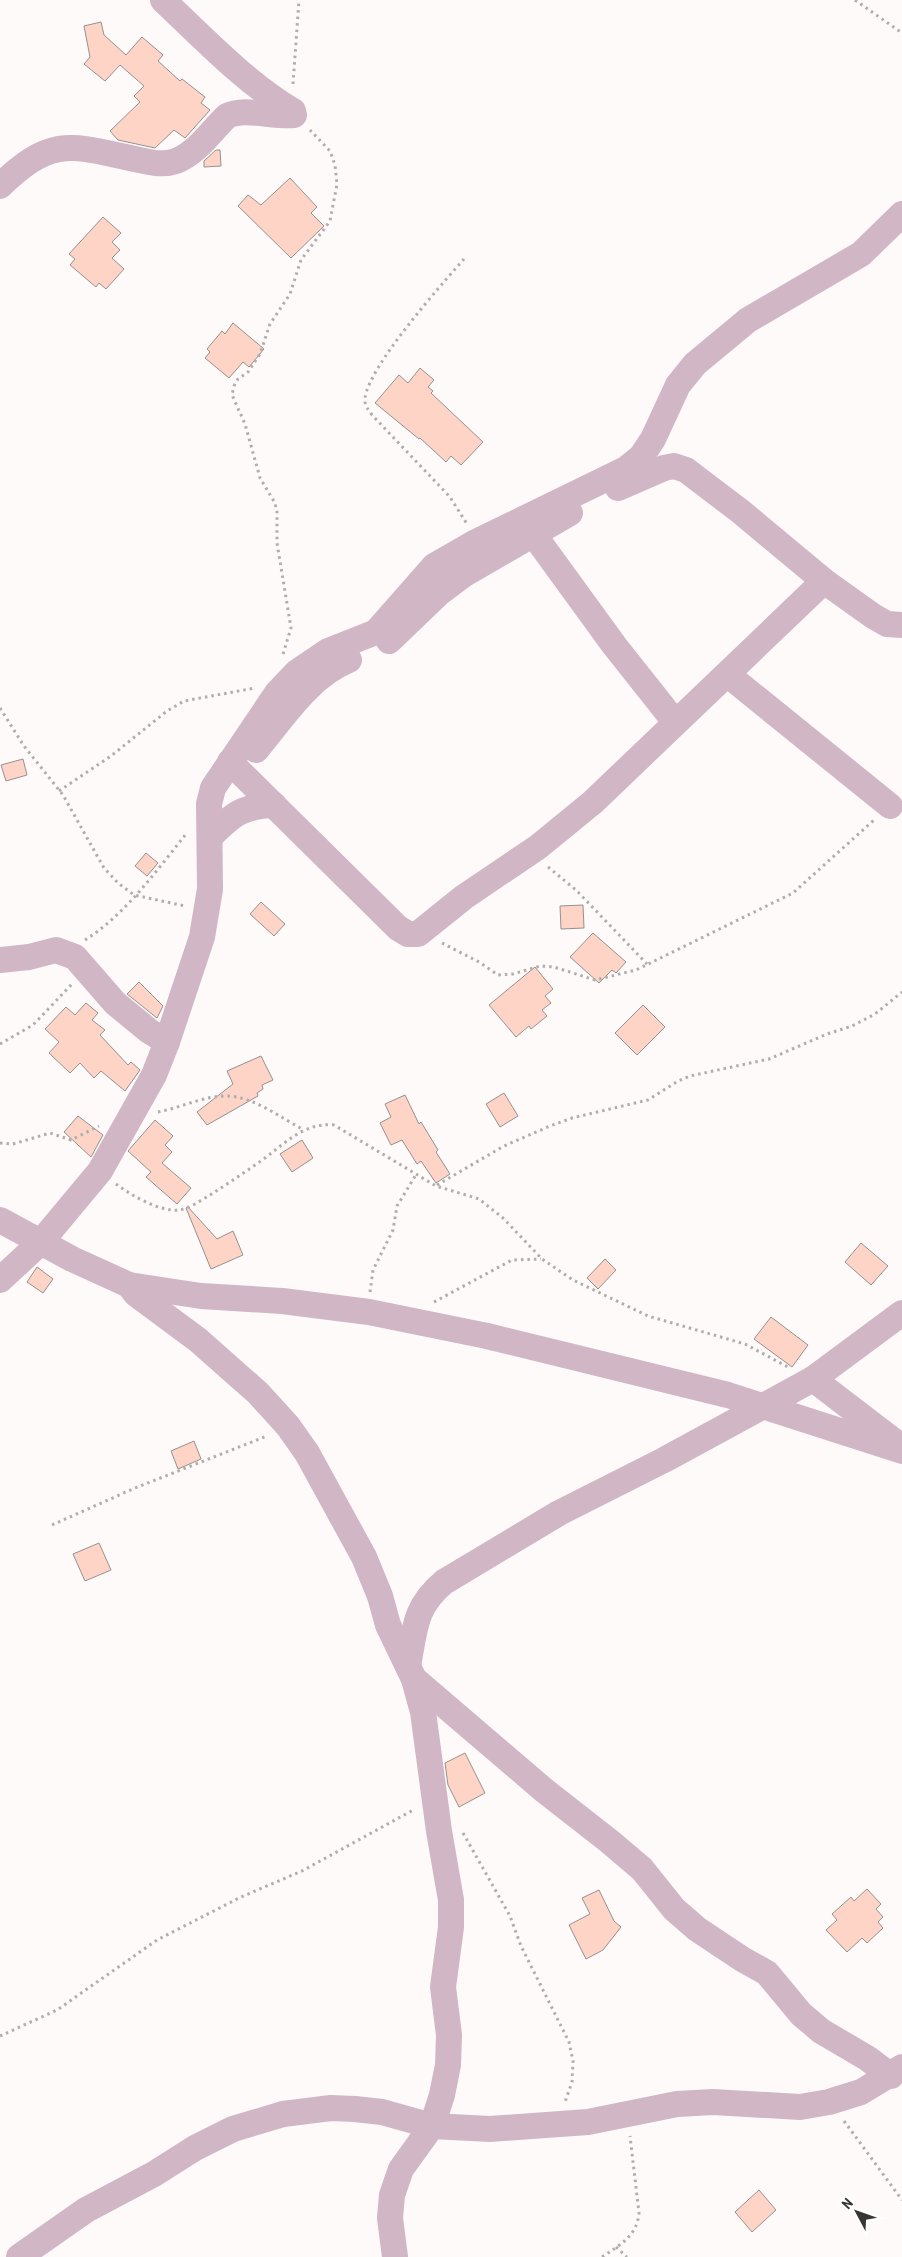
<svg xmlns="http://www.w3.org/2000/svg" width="902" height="2257" font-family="'Roboto Condensed',sans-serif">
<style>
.building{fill:#fed4c7;stroke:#959190}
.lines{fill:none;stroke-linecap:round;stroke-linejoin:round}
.path{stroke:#b0adad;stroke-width:3;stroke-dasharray:2.5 4;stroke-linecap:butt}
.minor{stroke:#d1b6c5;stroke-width:26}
</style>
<rect width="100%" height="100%" fill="#fefafa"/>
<g class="building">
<polygon points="101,22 104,35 126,55 142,37 163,55 158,61 180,81 182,79 205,97 201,103 210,110 185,138 174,130 155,148 118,140 110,131 140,102 134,96 144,86 120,65 105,81 84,64 90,57 84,26"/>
<polygon points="216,150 220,150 221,166 204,167 204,161"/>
<polygon points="290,178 317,207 311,213 324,226 291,258 238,206 248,195 261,205"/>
<polygon points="103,217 121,233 112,242 120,250 112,258 124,269 106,289 99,283 96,287 70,265 75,259 69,254"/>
<polygon points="233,323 264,349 249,367 243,362 229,378 205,358 210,352 207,349 222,331 225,334"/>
<polygon points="420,368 434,380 428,387 433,391 431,393 483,442 461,465 451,456 446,462 420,438 419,439 375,403 399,375 408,383"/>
<polygon points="23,759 27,775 6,781 1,765"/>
<polygon points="146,853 158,863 147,876 135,866"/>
<polygon points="261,902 285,924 274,936 250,914"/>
<polygon points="583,905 584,928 561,929 560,906"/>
<polygon points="593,933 626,962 616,973 612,970 599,983 570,957"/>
<polygon points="535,967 553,989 545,996 551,1003 542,1010 547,1016 531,1029 529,1026 516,1037 489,1005"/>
<polygon points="139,982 163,1006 157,1018 127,994"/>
<polygon points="86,1003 98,1013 92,1020 105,1030 100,1035 128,1065 131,1062 140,1070 125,1091 101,1071 94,1078 80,1063 70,1073 49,1053 59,1042 45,1029 66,1007 75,1015"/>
<polygon points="643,1005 665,1027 637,1055 615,1033"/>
<polygon points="261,1056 273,1080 262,1085 263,1089 257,1093 258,1096 207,1125 197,1112 233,1084 227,1071"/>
<polygon points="504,1093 518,1116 500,1127 486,1104"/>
<polygon points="405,1095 419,1124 421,1122 438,1150 436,1152 450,1174 436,1183 421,1161 417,1164 402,1140 391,1145 380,1123 391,1117 385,1104"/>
<polygon points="78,1116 103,1135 91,1157 64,1132"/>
<polygon points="155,1120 173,1136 165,1145 172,1152 162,1163 191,1188 177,1204 146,1177 151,1172 128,1151"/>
<polygon points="302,1140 313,1158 292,1172 280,1154"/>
<polygon points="188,1207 217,1239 233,1231 243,1255 211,1269 186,1208"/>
<polygon points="861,1243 888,1266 871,1285 845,1262"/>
<polygon points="605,1259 616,1270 598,1289 587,1278"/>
<polygon points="37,1267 53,1279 43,1293 27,1282"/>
<polygon points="771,1317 808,1345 792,1367 754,1339"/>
<polygon points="194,1441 201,1459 178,1469 171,1451"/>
<polygon points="99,1543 111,1570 85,1581 73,1554"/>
<polygon points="465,1753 485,1793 459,1807 448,1785 445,1763"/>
<polygon points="867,1889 881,1904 876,1909 883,1917 878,1922 883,1928 867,1943 862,1938 847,1952 826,1930 837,1920 832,1914 851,1897 854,1901"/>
<polygon points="599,1890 614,1921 621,1927 603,1950 586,1959 569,1925 590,1914 582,1898"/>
<polygon points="759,2190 776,2210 752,2232 735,2212"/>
</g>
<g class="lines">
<g class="path">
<polyline points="855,0 902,33"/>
<polyline points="293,84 299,0"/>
<path d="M464 259C441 285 369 366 365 398 364 405 368 409 372 415L450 497 467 524"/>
<polyline points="283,654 291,628 277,543 277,512 275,503 260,478 245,424 232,395 234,386 238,379 248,372 260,354 270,324 290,294 301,260 330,221 337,184 335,165 330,151 310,130"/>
<polyline points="0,708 24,746 63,795 104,868 118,883 134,895 185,906"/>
<polyline points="59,791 111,756 167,711 184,701 255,688"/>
<polyline points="548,867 576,890 647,964"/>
<path d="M85 940C125 915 157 870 186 834"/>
<polyline points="442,943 479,962 498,975 513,974 540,966 554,967 595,980 636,970 793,893 874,820"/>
<polyline points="0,1044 33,1025 72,984"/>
<path d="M158 1112C180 1108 203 1096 226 1096 253 1096 281 1118 304 1130"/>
<polyline points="0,1143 13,1144 50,1133 71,1140 99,1126"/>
<path d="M116 1184C131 1195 159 1212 179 1210 189 1209 201 1200 210 1195 226 1185 242 1174 258 1163 283 1146 302 1122 334 1125L436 1186 479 1199 503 1218 542 1259 573 1280 648 1316 745 1344 788 1367"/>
<polyline points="437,1185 504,1146 550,1126 572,1118 648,1100 678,1081 690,1076 769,1059 827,1034 852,1026 875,1014 902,992"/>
<polyline points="370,1292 373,1270 393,1230 397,1206 417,1173"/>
<polyline points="434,1302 512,1260 541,1259"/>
<polyline points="52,1525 135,1488 267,1436"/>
<polyline points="463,1833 510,1916 521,1946 569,2042 573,2061 572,2082 565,2102"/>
<polyline points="0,2036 57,2010 157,1940 241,1897 302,1871 415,1809"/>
<polyline points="844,2121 902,2200"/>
<polyline points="616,2247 627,2257"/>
<path d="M602 2257C620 2245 637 2236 639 2213L630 2136"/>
</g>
<g class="minor">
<path d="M163 0C203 38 246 83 293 111"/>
<path d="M0 186C52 136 70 145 135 159 149 162 162 166 176 161 197 153 211 131 227 116 244 107 272 117 294 115"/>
<polyline points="618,488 664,468 674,466 686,470 740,511 824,581 873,616 887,624 902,625"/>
<polyline points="534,535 614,645 675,722"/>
<polyline points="389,641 439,593 463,575 570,513"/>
<polyline points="728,675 890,806"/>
<path d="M256 750C283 718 309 676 349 660"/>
<polyline points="230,762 398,928 408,934 418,934 464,897 538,847 593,802 824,581"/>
<path d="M211 836C233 814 243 806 274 805"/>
<polyline points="0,960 29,957 56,950 75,957 115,1003 149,1031 167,1042"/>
<polyline points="0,1220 72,1259 129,1285 201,1296 282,1301 369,1312 487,1336 728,1395 902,1451"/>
<polyline points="0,1280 40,1243 100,1171 154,1075 167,1042 202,937 210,889 209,804 213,788 277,693 297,672 328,651 376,632 434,566 474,543 626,469 641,457 653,439 678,385 695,364 748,320 861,254 902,214"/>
<polyline points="129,1285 136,1294 198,1340 258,1393 288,1426 307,1453 364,1557 380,1596 388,1625 414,1679 423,1712 439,1831 451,1900 451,1927 443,1987 449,2035 448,2065 442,2095 432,2126 401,2169 392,2195 390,2218 395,2257"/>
<polyline points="813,1379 894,1441"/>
<path d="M408 1666C415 1629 414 1607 444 1582L559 1513 664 1460 813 1379 902 1313"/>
<polyline points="414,1679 545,1791 609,1841 642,1869 674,1909 697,1929 742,1959 767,1973 801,2014 821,2031 867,2058 891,2076"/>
<polyline points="19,2257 86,2210 154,2174 195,2148 233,2129 283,2114 331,2108 355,2109 382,2112 432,2126 490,2129 588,2122 677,2104 713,2102 800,2107 829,2102 861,2092 902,2067"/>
</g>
</g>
<g transform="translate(857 2212) rotate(311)" stroke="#ffffff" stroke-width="4" paint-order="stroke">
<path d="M0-4L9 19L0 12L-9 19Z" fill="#373535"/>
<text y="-8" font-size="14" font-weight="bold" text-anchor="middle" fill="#373535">N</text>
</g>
</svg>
